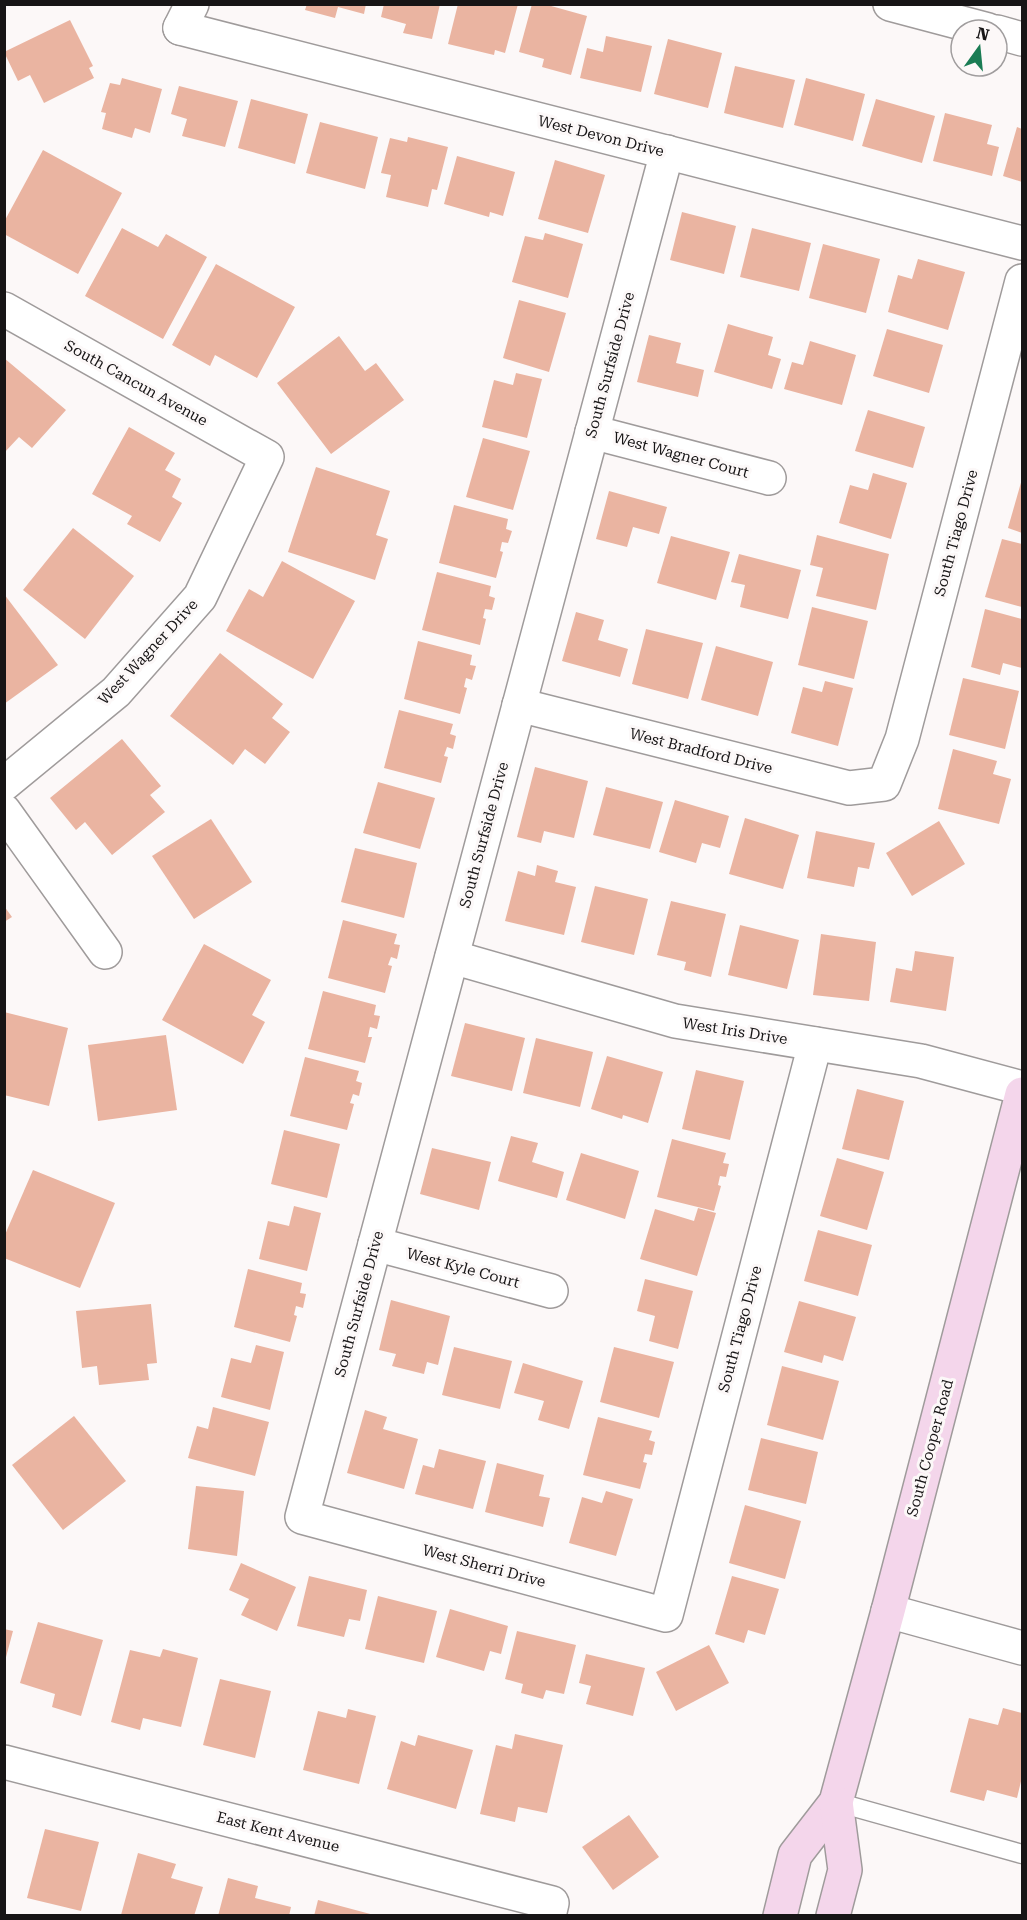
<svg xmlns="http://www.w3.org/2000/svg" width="1027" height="1920" font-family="'Roboto Serif',serif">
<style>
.building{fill:#eab4a1}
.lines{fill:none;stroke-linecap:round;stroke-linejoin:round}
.service-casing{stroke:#9f9b9b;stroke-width:21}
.minor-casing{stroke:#9f9b9b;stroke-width:36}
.tertiary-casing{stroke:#9f9b9b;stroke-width:36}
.secondary-casing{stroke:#9f9b9b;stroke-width:36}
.service{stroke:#fff;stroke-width:18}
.minor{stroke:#fff;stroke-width:33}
.tertiary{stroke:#fff;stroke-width:33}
.secondary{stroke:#f4d6eb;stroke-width:33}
.labels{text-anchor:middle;stroke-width:6;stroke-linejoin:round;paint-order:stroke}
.street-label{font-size:15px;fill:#171516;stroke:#fcf8f8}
</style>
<rect width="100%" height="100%" fill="#fcf8f8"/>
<g class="building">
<polygon points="307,4 366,4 364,14 338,7 335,18 305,10"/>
<polygon points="384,4 440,4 432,39 403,33 406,24 381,17"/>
<polygon points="458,4 518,4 505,53 495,50 494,55 448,44"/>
<polygon points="532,4 544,4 587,16 571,75 542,67 544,59 519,52"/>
<polygon points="70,20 93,66 89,68 94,78 44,103 30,75 18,81 4,52"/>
<polygon points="606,36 652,46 641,92 580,78 587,48 603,52"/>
<polygon points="668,39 722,53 708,108 654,94"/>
<polygon points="735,66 795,80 783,128 724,113"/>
<polygon points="122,78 162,89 150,133 135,128 132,138 102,129 106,113 101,112 110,83 120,85"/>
<polygon points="806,78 865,94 853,141 794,125"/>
<polygon points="179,86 238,101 225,147 182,136 187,119 171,114"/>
<polygon points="251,99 308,114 295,164 238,148"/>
<polygon points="876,99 935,116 922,163 862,146"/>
<polygon points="945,113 992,125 987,144 999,147 992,176 933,161"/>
<polygon points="320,122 378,137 365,189 306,173"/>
<polygon points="1017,127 1022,129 1022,182 1003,176"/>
<polygon points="408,137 448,147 437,190 432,189 428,207 386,197 391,175 381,173 390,138 407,142"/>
<polygon points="43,150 122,193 78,274 4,234 4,222"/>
<polygon points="457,156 515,172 503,216 490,212 489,217 444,204"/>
<polygon points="555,160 605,175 588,233 538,219"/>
<polygon points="682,212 736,226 724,274 670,260"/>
<polygon points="122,228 158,247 166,234 207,257 163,339 85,296"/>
<polygon points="752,228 811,243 799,291 740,277"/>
<polygon points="545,233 583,244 568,298 512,282 525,236 543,240"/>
<polygon points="823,244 880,259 866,313 809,298"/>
<polygon points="918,259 965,272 948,330 888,312 898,275 912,279"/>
<polygon points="216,264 295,307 257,378 215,355 210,366 172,345"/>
<polygon points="519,300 566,313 549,372 503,358"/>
<polygon points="728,324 773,337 768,355 781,359 772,389 714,372"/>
<polygon points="887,329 943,345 929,393 873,376"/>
<polygon points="649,335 681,343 676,363 704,370 698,397 637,382"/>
<polygon points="339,336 365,371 376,363 404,400 331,454 277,383"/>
<polygon points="810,341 856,355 842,405 784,389 792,362 803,365"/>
<polygon points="4,358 66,410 32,448 19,437 4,453"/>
<polygon points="516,373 542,379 527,438 482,427 494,380 513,385"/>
<polygon points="868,410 925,427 913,468 855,451"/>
<polygon points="129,427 175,453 165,470 181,479 172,497 182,503 160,542 127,524 132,516 92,494"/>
<polygon points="483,438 530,451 513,510 466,497"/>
<polygon points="316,467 390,491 376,535 388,539 375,580 288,552"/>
<polygon points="873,473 907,483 891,539 839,523 850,485 868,490"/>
<polygon points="1022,479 1022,533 1008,528"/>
<polygon points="609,491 667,507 659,534 633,527 627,547 596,539"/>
<polygon points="454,505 508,519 506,529 512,531 508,543 502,542 500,551 503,552 496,578 439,563"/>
<polygon points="73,528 134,576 85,639 23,590"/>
<polygon points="817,535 889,554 876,610 816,596 823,568 810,565"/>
<polygon points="671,536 730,552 716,600 657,583"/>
<polygon points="1002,539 1022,544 1022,607 985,597"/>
<polygon points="739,554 801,570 788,619 740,607 745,585 731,582"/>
<polygon points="282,561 355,601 313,679 226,631 249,589 263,597"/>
<polygon points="437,572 491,586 489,596 495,598 492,610 485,609 483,618 486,619 480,645 422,630"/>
<polygon points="4,594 58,665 4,704"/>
<polygon points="812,607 868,621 854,679 798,665"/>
<polygon points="985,609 1022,619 1022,668 1003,663 1000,675 971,667"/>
<polygon points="576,612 604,620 598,640 628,649 620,677 562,661"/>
<polygon points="646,629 703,643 688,699 632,684"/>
<polygon points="418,641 472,655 470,665 476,666 472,680 466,678 464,687 467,688 460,714 404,699"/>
<polygon points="716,646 773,662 758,716 701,700"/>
<polygon points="220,653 283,704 272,718 290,732 265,764 245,749 233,765 170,716"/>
<polygon points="963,678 1019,691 1005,749 949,735"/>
<polygon points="825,681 853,688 838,746 791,733 803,687 822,692"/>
<polygon points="399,710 453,724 450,734 456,736 453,749 447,747 444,756 448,757 441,783 384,768"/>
<polygon points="122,739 161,786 150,795 165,812 112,855 85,822 76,830 50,798"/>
<polygon points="953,749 997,761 993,774 1011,779 999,824 938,809"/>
<polygon points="535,767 588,781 574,838 544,831 541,843 517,837"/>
<polygon points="378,782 435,798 420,849 363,833"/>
<polygon points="606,787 663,802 650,849 593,835"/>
<polygon points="675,800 729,816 720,848 702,843 696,863 659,852"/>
<polygon points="745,818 799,835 783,889 729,874"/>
<polygon points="211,819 252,882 194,919 152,856"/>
<polygon points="939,821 965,864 912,896 886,853"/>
<polygon points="816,831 875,843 869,869 858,867 854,887 807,878"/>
<polygon points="355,848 417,863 404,918 341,902"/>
<polygon points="537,865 558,871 555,882 576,887 564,935 505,921 518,871 535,876"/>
<polygon points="595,886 648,899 634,955 581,942"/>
<polygon points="671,901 726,914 711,977 684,970 686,962 657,955"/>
<polygon points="4,906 12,917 4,922"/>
<polygon points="343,920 397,934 394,944 400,945 397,959 391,957 388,965 392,966 385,993 328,978"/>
<polygon points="740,925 799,940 787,989 728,975"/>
<polygon points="821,934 876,942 869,1001 813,995"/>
<polygon points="204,944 271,980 252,1015 265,1022 243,1064 162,1020"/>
<polygon points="915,951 954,957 946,1011 890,1002 896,968 912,971"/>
<polygon points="323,991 376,1005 374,1015 380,1016 377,1029 370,1027 368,1037 372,1037 365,1063 308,1049"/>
<polygon points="4,1012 68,1028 49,1106 4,1095"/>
<polygon points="465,1023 525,1038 512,1091 451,1076"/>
<polygon points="166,1035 177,1110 98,1121 88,1045"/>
<polygon points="536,1038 593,1052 580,1107 523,1093"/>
<polygon points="607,1056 663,1072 648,1123 623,1115 622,1119 591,1109"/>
<polygon points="305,1057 359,1071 356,1081 362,1083 359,1096 353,1094 350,1103 354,1104 347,1130 290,1116"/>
<polygon points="696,1070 744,1081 730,1140 682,1129"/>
<polygon points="857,1089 904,1101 889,1160 842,1149"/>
<polygon points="284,1130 340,1144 327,1198 271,1184"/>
<polygon points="511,1136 538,1143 532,1162 564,1172 557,1198 498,1181"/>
<polygon points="672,1139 726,1153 723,1163 729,1164 726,1177 720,1176 718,1185 721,1186 714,1211 657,1197"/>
<polygon points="432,1148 491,1162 479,1210 420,1194"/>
<polygon points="581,1153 639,1171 625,1219 566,1200"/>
<polygon points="837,1158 884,1172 867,1230 820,1216"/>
<polygon points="33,1170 115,1203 80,1288 4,1258 4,1237"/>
<polygon points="294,1206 321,1213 307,1271 259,1259 268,1221 289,1226"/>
<polygon points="698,1208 716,1213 697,1276 640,1259 655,1209 694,1221"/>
<polygon points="818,1230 872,1245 858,1296 804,1281"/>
<polygon points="248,1269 302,1283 300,1293 306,1294 303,1308 296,1306 294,1315 297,1316 290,1342 234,1327"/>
<polygon points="645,1279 693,1291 678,1349 649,1341 655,1316 637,1311"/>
<polygon points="391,1300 450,1316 438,1365 427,1362 424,1374 392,1366 396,1354 379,1350"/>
<polygon points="799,1301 856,1317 843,1361 824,1355 822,1363 784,1352"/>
<polygon points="151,1304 157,1363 147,1364 149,1380 99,1385 97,1366 82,1368 76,1311"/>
<polygon points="256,1345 284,1352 270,1410 221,1397 231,1358 251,1363"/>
<polygon points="454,1347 512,1361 500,1409 442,1395"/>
<polygon points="614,1347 674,1362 659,1418 600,1402"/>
<polygon points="523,1363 583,1381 569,1429 538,1420 544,1401 514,1393"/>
<polygon points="782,1366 839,1381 823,1440 767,1425"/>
<polygon points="213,1407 269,1422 255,1476 188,1458 197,1426 208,1429"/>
<polygon points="365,1410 387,1417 383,1429 418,1439 404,1489 347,1473"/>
<polygon points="74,1416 126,1481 63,1530 12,1465"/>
<polygon points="598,1417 652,1431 649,1440 655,1442 652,1455 645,1454 643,1462 647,1463 640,1489 583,1475"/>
<polygon points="761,1438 818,1452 806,1504 748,1490"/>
<polygon points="439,1449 486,1461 473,1509 415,1494 423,1465 434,1468"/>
<polygon points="497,1463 544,1475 539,1496 550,1498 543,1527 485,1512"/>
<polygon points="196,1486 244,1491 237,1556 188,1549"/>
<polygon points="606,1491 633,1499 616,1556 569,1543 582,1497 602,1503"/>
<polygon points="745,1505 801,1521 785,1579 729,1563"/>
<polygon points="241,1563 296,1587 277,1631 241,1615 249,1599 229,1590"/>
<polygon points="309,1576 367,1590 360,1621 349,1619 344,1637 297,1626"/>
<polygon points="732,1576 779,1589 765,1635 748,1630 744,1643 715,1634"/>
<polygon points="378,1596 437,1611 424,1663 365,1649"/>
<polygon points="450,1609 508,1626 501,1654 490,1651 484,1671 436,1657"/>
<polygon points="38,1622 103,1640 81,1716 52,1707 55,1694 20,1683"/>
<polygon points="4,1629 13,1631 5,1661 4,1661"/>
<polygon points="517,1631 576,1645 564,1694 546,1690 543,1699 521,1693 523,1684 505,1679"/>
<polygon points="709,1645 729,1683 676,1711 656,1672"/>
<polygon points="163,1649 198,1658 181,1727 143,1718 140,1730 111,1722 130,1650 160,1657"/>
<polygon points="586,1654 645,1668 633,1716 586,1704 591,1686 579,1683"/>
<polygon points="220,1679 271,1691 255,1758 203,1745"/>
<polygon points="1003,1708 1022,1713 1022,1777 1017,1798 987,1790 984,1801 950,1792 969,1718 998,1725"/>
<polygon points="348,1709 376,1716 359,1784 303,1770 318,1711 346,1718"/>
<polygon points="515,1734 563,1745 547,1813 518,1807 515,1822 480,1814 496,1745 512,1749"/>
<polygon points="418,1735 473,1750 456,1809 387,1789 401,1741 415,1746"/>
<polygon points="629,1815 659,1857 613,1890 582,1847"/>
<polygon points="45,1829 99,1842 81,1911 27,1898"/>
<polygon points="138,1853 176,1864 171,1878 203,1887 194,1916 121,1915"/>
<polygon points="228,1878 258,1886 255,1898 291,1907 289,1916 218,1916"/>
<polygon points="318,1900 374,1915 374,1916 314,1916"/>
</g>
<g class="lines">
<g class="service-casing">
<polyline id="service" points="836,1802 1022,1854"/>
</g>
<g class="minor-casing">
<g id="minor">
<polyline points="180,28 1022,243"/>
<polyline points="180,28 192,4"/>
<polyline points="667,152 302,1517 666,1615 815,1044"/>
<polyline points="4,309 267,457 200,597 116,692 4,784"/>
<polyline points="592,432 769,478"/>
<polyline points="519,705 849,788 884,784 902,739 1022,281"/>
<polyline points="4,811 105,952"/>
<polyline points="452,957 675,1021 921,1061 1022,1088"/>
<polyline points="375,1244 551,1291"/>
<polyline points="888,1611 1022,1648"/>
<polyline points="4,1762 552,1903 549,1916"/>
</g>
</g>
<g class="tertiary-casing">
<g id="tertiary">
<polyline points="890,4 988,30"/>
<polyline points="997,32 1022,39"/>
</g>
</g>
<g class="secondary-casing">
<g id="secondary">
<polyline points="780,1916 795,1855 836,1802 888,1611 1022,1094"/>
<polyline points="833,1916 845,1870 836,1802"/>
</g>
</g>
<use href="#service" class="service"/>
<use href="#minor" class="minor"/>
<use href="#tertiary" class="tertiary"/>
<use href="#secondary" class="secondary"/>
</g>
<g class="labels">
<g class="street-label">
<text transform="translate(601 136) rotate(14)" y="5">West Devon Drive</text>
<text transform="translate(610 365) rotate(-75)" y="5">South Surfside Drive</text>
<text transform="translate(136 383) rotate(29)" y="5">South Cancun Avenue</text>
<text transform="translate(681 455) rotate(15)" y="5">West Wagner Court</text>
<text transform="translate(956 533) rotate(-75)" y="5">South Tiago Drive</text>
<text transform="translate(148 652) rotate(-47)" y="5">West Wagner Drive</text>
<text transform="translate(701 751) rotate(14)" y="5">West Bradford Drive</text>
<text transform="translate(484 835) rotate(-75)" y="5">South Surfside Drive</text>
<text transform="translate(735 1031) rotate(9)" y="5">West Iris Drive</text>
<text transform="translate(463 1268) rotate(15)" y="5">West Kyle Court</text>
<text transform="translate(359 1304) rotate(-75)" y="5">South Surfside Drive</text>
<text transform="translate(740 1329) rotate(-75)" y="5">South Tiago Drive</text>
<text transform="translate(930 1448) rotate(-75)" y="5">South Cooper Road</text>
<text transform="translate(484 1566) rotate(15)" y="5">West Sherri Drive</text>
<text transform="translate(278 1832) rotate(14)" y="5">East Kent Avenue</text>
</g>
</g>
<rect width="1027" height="1920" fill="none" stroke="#171516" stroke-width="12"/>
<g transform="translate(979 48) rotate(15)"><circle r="28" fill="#fcf8f8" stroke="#a09d9e" stroke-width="1.5"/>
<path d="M0-4.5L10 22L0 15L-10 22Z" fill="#1a7c54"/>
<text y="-9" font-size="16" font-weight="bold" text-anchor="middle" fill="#171516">N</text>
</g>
</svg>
